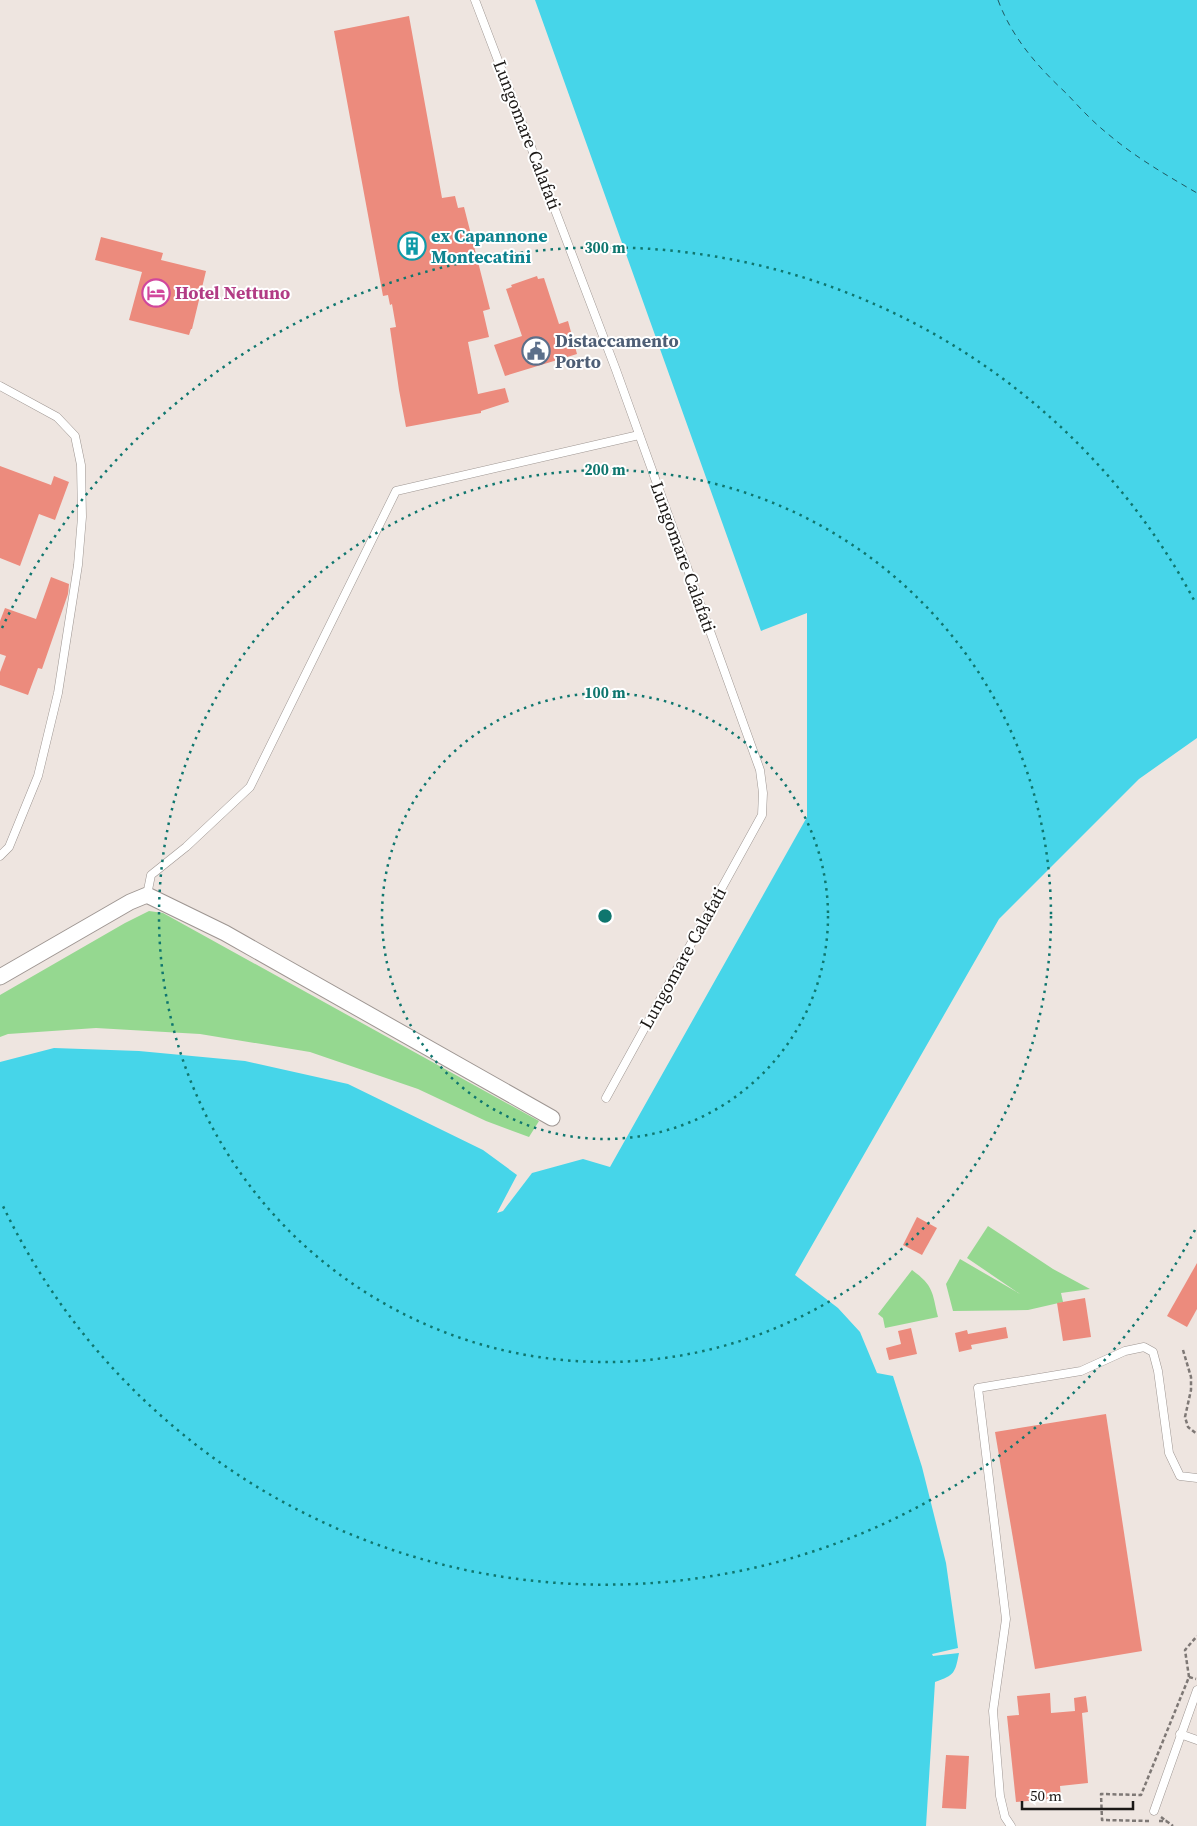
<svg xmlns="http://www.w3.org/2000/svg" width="1197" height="1826" font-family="'Source Serif 4',serif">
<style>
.green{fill:#95d890}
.water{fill:#46d5e9}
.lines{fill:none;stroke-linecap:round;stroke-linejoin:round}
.ferry{stroke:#205a62;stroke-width:1;stroke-dasharray:6 5;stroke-linecap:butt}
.building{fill:#ec8b7d}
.service-casing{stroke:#9e9692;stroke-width:9}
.minor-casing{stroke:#9e9692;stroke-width:17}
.path{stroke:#7e7875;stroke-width:2.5;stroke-dasharray:4 2.5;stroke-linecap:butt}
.service{stroke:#fff;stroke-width:8}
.minor{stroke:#fff;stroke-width:15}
.ring{fill:none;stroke:#0f766e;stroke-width:2.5;stroke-dasharray:2.5 5}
.labels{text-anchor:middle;stroke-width:4;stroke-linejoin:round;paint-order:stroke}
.street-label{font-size:18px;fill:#1b1816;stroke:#fff}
.culture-label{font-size:18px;font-weight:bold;fill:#0d838f;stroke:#fff;text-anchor:start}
.hotel-label{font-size:18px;font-weight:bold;fill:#b23c85;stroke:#fff;text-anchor:start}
.service-label{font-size:18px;font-weight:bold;fill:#4e5e75;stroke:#fff;text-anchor:start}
.centre{fill:#0f766e;stroke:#fff;stroke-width:2.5}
.ring-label{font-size:15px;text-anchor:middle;font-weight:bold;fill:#0f766e;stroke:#fff;stroke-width:4;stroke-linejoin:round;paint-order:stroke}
</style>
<rect width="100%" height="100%" fill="#eee5e0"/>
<g class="green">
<polygon points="149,911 163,913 539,1121 529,1137 486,1121 418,1089 310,1052 200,1034 96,1028 8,1034 0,1037 0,995 125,923"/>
<polygon points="988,1226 1053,1269 1090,1289 1061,1293 1063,1302 1028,1310 953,1311 946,1284 960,1259 1020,1294 967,1258"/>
<path d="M912 1270C934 1286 932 1292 938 1317L885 1328 883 1318 878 1314Z"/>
</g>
<path class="water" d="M535 0H1197V738L1139 779 999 919 795 1275 838 1308 860 1332 877 1373 893 1376 922 1467 946 1563 958 1648 932 1654 933 1656 959 1653C955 1673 955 1675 935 1682L926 1826H0V1062L54 1048 139 1051 245 1061 348 1084 483 1150 517 1175 497 1213 503 1211 532 1173 583 1159 610 1167 807 817V613L761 631Z"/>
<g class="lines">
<path class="ferry" d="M998 0C1012 38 1038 67 1067 94 1080 108 1093 122 1108 134 1135 157 1166 175 1197 193"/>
</g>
<g class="building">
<polygon points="409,16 442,198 455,196 458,208 464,207 490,309 483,311 489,337 468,342 478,394 505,388 509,402 481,411 481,413 406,427 399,390 390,328 396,327 392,304 390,305 388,295 383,296 334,31"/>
<polygon points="101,237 163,253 161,260 206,271 192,329 191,329 189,335 129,320 142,272 95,260"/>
<polygon points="537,276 538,279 544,278 559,324 568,321 577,354 505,376 494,345 522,336 506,289 512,287 511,285"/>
<polygon points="0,466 51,485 54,476 69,482 55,520 39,514 20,566 0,558"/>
<polygon points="51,577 69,584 68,594 42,669 38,668 28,695 0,685 0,672 6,656 0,654 0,621 5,608 36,619"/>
<polygon points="917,1217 937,1228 922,1255 903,1245"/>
<polygon points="1197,1263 1197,1309 1187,1327 1167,1316"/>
<polygon points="1085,1298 1091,1337 1063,1341 1057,1303"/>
<polygon points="1006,1327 1008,1338 971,1345 972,1349 959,1352 955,1333 967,1330 968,1334"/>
<polygon points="911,1328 917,1354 889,1360 886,1348 901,1344 898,1331"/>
<polygon points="1106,1414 1142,1651 1035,1669 995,1432"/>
<polygon points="1050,1693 1051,1713 1075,1711 1074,1698 1086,1696 1088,1712 1082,1713 1088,1783 1060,1786 1061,1798 1016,1802 1007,1716 1019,1715 1017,1696"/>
<polygon points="946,1755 969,1756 966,1809 942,1808"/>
</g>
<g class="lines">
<g class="service-casing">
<g id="service">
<polyline points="475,0 616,370 760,770 763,793 762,815 606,1098"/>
<polyline points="0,386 57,417 75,436 81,465 82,517 78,565 58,693 38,776 9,847 0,856"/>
<polyline points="147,895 151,875 186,847 250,787 396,491 639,435"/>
<polyline points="1180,1734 1197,1740"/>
<polyline points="1154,1811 1197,1690"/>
<polyline points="1011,1826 1005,1817 1000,1796 993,1711 1006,1619 978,1388 1081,1371 1125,1351 1144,1347 1153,1352 1158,1371 1169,1453 1180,1476 1197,1478"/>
</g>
</g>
<g class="minor-casing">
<polyline id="minor" points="0,977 130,902 147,895 225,933 552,1118"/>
</g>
<g class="path">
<polyline points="1183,1350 1191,1377 1191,1390 1185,1417 1188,1427 1197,1434"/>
<polyline points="1189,1677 1185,1650 1197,1636"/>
<polyline points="1161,1817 1173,1826"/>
<polyline points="1149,1821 1102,1820 1101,1794 1141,1795 1189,1677 1196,1679"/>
<polyline points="1159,1821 1167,1821"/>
</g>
<use href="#service" class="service"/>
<use href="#minor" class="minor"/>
</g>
<g class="ring">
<circle cx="605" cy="916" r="223"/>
<circle cx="605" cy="916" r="446"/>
<path d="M1195 1230A668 668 0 0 1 2 1204M2 628A668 668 0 0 1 1195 602"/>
</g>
<defs>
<g id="building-ring" transform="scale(1.4375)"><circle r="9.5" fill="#fff" stroke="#0f9aa8" stroke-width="1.5"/><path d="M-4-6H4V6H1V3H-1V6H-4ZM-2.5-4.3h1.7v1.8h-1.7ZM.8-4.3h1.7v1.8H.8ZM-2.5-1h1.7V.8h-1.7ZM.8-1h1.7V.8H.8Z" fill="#0f9aa8"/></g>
<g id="hotel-ring" transform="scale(1.4375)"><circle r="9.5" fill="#fff" stroke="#d1479c" stroke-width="1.5"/><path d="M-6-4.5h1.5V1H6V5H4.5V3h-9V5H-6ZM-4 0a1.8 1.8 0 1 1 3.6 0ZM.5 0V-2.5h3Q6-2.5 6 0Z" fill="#d1479c"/></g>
<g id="civic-ring" transform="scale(1.4375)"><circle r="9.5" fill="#fff" stroke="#5c6f8a" stroke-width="1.5"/><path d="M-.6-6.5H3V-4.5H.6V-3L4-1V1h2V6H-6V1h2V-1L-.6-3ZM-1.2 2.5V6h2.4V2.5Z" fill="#5c6f8a"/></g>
</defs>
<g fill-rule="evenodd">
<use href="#building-ring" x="412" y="246"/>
<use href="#hotel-ring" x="156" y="293"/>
<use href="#civic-ring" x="536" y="351"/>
</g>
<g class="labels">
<g class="street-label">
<text transform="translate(527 135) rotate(69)" y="6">Lungomare Calafati</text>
<text transform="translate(683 557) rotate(70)" y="6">Lungomare Calafati</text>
<text transform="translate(683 958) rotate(-61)" y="6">Lungomare Calafati</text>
</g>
<g class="culture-label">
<text x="431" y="242">ex Capannone<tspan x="431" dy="21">Montecatini</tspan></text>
</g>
<g class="hotel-label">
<text x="175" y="299">Hotel Nettuno</text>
</g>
<g class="service-label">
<text x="555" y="347">Distaccamento<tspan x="555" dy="21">Porto</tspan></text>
</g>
</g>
<circle cx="605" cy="916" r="8" class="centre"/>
<g class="ring-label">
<text x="605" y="253">300 m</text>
<text x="605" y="475">200 m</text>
<text x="605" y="698">100 m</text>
</g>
<path d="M1022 1801v8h111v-8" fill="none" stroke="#1b1816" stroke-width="2.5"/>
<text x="1030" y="1801" font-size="15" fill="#1b1816" stroke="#ffffff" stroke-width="4" paint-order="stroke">50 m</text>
</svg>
